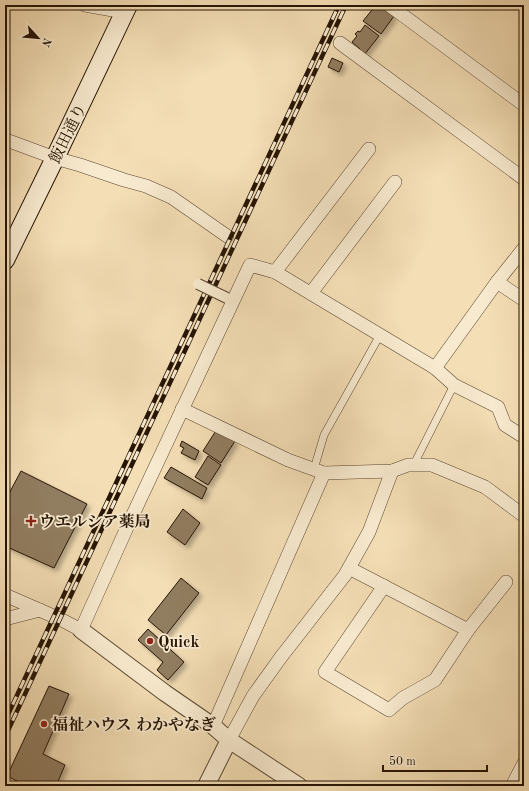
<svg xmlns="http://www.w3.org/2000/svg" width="529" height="791" font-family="'Old Standard TT','Noto Serif JP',serif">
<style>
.building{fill:#917d61;stroke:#261405;filter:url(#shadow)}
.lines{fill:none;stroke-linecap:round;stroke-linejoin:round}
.service-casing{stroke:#5a4631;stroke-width:8}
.minor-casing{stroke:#5a4631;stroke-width:14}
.tertiary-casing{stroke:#5a4631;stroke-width:18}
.secondary-casing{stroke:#261405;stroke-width:20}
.service{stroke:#f8eacf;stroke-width:7}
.minor{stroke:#f8eacf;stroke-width:13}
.tertiary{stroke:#f8eacf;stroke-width:16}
.secondary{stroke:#f8eacf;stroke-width:18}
.rail-casing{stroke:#261405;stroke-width:4.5}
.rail{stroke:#f8eacf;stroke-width:3;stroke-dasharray:9;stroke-linecap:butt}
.pedestrian-bridge-casing{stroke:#5a4631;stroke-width:12;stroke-linecap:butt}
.pedestrian-bridge{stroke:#f8eacf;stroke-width:10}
.poi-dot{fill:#8f2418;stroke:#f8eacf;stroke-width:1.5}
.labels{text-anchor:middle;stroke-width:3.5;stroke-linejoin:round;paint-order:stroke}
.street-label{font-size:16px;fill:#261405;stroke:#f8eacf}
.poi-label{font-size:16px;font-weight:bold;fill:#261405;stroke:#f8eacf;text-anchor:start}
</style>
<defs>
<filter id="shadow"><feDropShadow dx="3.5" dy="3.5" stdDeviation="2" flood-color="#0004"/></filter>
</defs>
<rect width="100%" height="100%" fill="#f4deb5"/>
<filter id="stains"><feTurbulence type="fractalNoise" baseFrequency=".005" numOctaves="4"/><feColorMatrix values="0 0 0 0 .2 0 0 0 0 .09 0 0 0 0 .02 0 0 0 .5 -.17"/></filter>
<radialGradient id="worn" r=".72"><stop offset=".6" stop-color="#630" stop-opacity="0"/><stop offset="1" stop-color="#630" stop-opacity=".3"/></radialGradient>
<g class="building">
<polygon points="376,5 380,5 394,16 381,34 363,21"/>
<polygon points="365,25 379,36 364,55 359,51 360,49 352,42 357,36 355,34 358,31 360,32"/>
<polygon points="332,58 343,63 339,72 328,67"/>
<polygon points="217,429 235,441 221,463 203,451"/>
<polygon points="182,441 199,451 195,460 181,453 184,448 180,446"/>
<polygon points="208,456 221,465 208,485 195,477"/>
<polygon points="171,467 207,488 202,499 164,478"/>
<polygon points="21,471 87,504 54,568 5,546 5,501"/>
<polygon points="183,509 200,523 185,545 167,532"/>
<polygon points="181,578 199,593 166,635 148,620"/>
<polygon points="148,629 184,662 168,680 157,670 163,662 138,640"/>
<polygon points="49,686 69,694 43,754 65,765 56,786 38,786 27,781 25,785 7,776"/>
</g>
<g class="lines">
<g class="service-casing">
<g id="service">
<polyline points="413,466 454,385"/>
<polyline points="314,469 324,435 380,335"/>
</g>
</g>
<g class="minor-casing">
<g id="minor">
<polyline points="85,5 124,12"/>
<polyline points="389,5 524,105"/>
<polyline points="340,43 524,179"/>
<polyline points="5,139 9,141 55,158 80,165 124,180 146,186 171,197 227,236"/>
<polyline points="275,272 369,149"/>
<polyline points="497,282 524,300"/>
<polyline points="311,293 395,182"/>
<polyline points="435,368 454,385 498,407 505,425 524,437"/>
<polyline points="182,409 288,460 324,473 392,471 408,465 432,465 485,487 524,516"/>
<polyline points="349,568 468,630 506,582"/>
<polyline points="384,586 325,672 389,710 403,698 435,680 468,630"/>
<polyline points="5,595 60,619 81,630 129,523 250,265 275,272 435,368 497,282 524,248"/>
<polyline points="5,619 40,610"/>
<polyline points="213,726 324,473"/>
<polyline points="229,740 253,696 281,657 345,575 369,532 392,471"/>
<polyline points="512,786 524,763"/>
</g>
</g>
<g class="tertiary-casing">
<g id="tertiary">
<polyline points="81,630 165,693 213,726 229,740 299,786"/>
<polyline points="206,786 229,740"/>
</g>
</g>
<g class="secondary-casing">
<polyline id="secondary" points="5,260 55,158 128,5"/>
</g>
<use href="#service" class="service"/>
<use href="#minor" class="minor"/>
<use href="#tertiary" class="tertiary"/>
<use href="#secondary" class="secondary"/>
<g class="rail-casing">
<g id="rail">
<polyline points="5,721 339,5"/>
<polyline points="5,737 346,5"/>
</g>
</g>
<use href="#rail" class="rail"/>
<g class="pedestrian-bridge-casing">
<polyline id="pedestrian-bridge" points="198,284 227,298"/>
</g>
<use href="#pedestrian-bridge" class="pedestrian-bridge"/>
</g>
<g class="poi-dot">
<path d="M29 515h4v4h4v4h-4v4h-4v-4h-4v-4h4z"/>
<circle cx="150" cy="641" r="4"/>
<circle cx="44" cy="724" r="4"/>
</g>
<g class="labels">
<g class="street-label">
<text transform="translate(67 133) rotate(-64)" y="6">飯田通り</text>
</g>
<g class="poi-label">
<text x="39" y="527">ウエルシア薬局</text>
<text x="158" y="647">Quick</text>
<text x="52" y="730">福祉ハウス わかやなぎ</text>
</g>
</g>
<rect width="529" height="791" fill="none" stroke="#f4deb5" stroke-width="20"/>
<rect x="6" y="6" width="517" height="779" fill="none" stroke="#261405" stroke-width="2"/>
<rect x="10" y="10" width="509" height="771" fill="none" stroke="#261405"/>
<g transform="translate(38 38) rotate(117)" stroke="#f8eacf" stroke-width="3" paint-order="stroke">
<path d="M0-3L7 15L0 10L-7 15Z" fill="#261405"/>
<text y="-6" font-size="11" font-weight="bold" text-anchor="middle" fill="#261405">N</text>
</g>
<path d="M383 765v6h104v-6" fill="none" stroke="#261405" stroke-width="2"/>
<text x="389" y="765" font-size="12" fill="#261405" stroke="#f8eacf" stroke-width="3" paint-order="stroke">50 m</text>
<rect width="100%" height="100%" filter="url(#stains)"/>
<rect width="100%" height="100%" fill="url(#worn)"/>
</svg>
